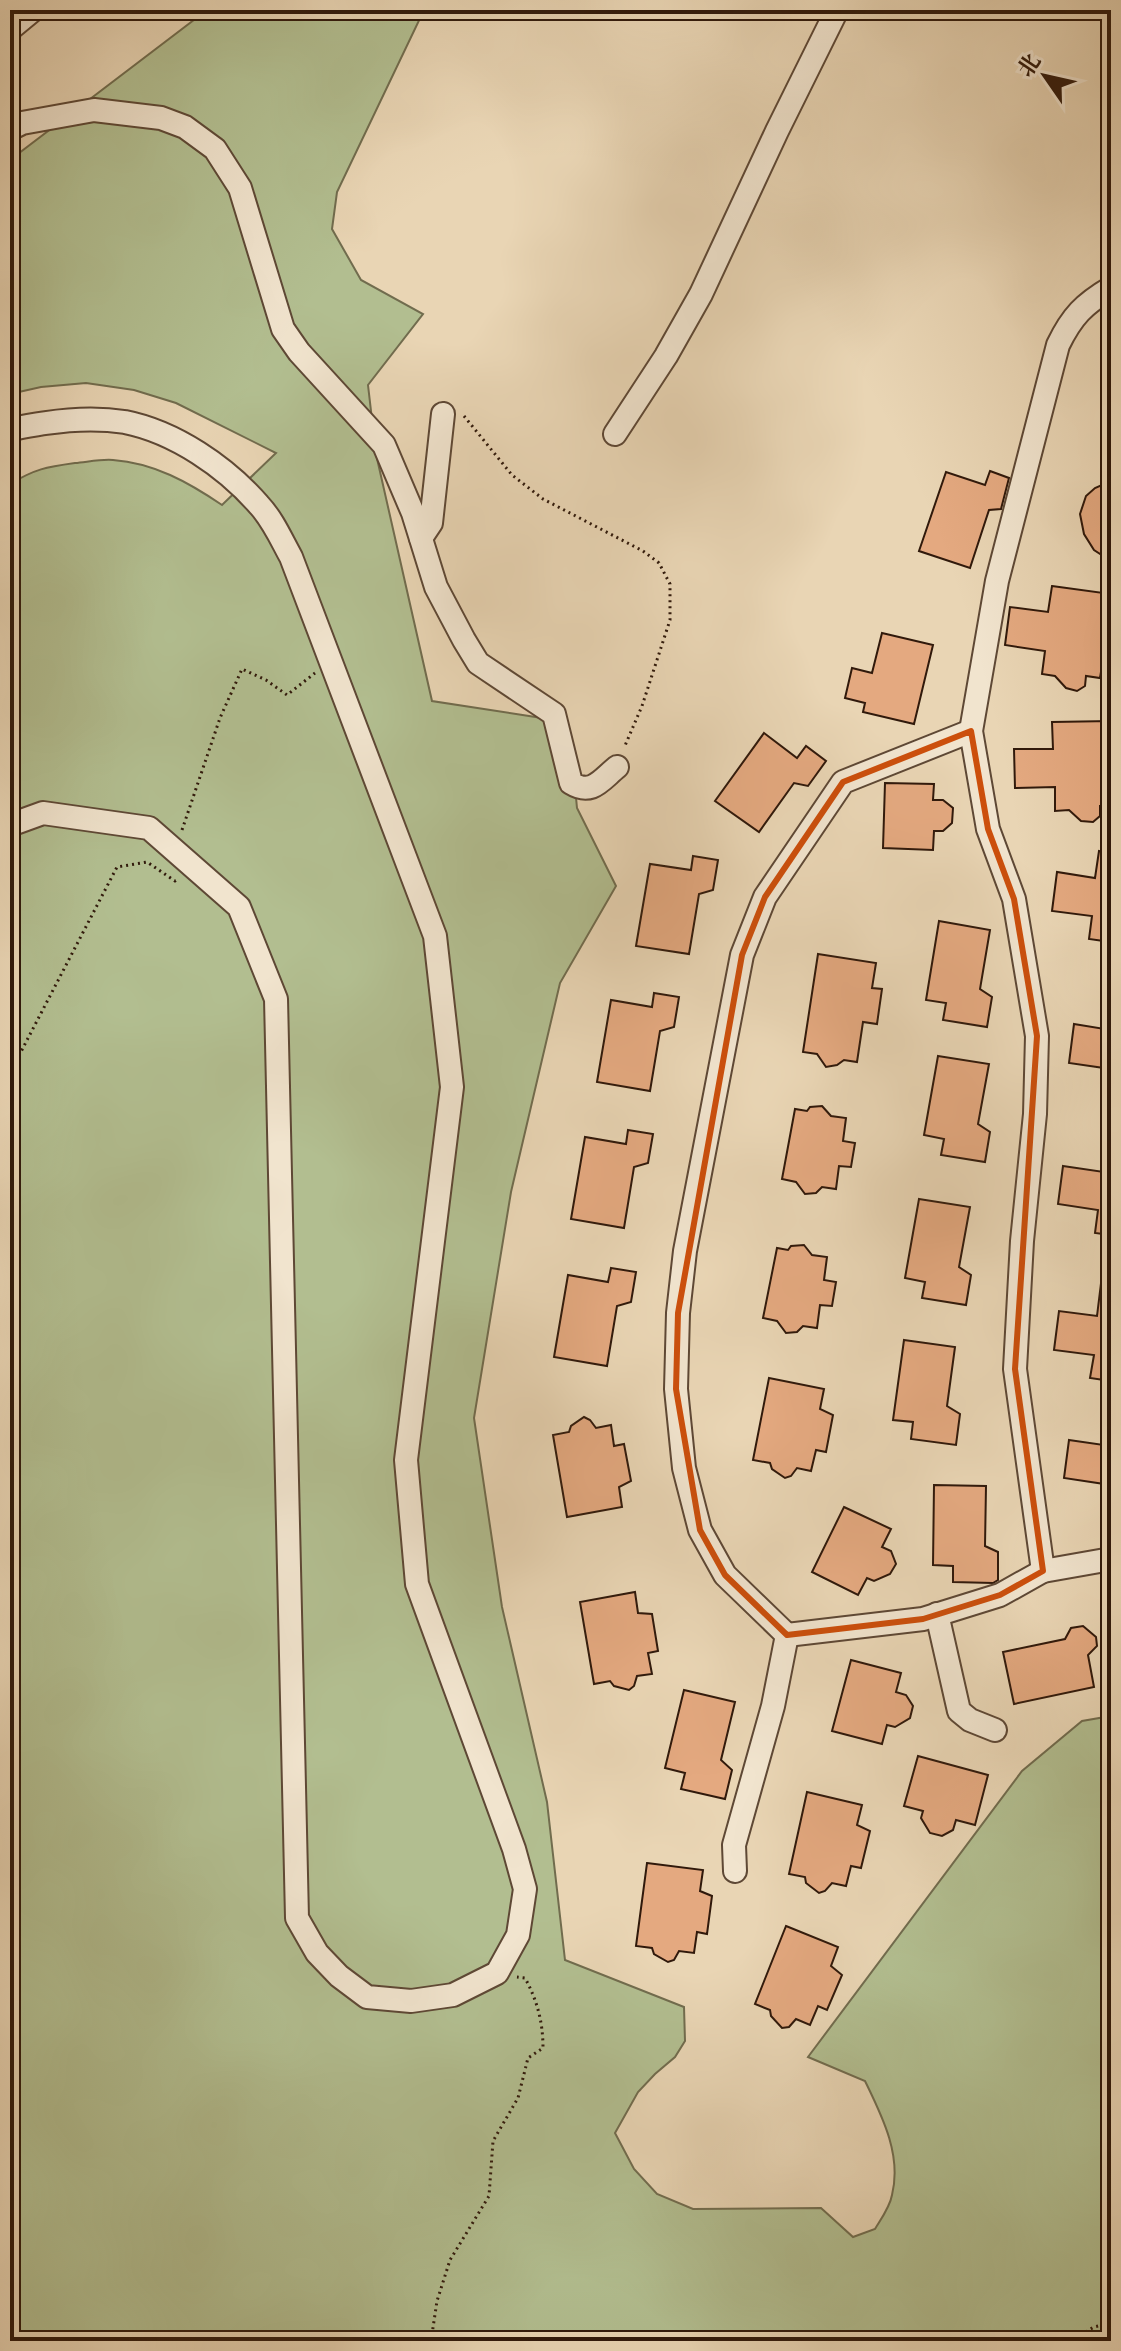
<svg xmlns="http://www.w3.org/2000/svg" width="1121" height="2351" font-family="Vollkorn,'Noto Serif SC',serif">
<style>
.green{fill:#b2be90;stroke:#716c4e;stroke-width:2}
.building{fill:#e4a980;stroke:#30190b;stroke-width:2}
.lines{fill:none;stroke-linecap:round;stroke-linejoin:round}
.minor-casing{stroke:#5e4835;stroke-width:26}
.path{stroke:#30190b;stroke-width:3;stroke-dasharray:2 4;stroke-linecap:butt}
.minor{stroke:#f1e4ce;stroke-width:22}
.marked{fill:none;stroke:#cc4f0c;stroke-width:6;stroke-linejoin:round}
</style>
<rect width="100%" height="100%" fill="#e9d5b4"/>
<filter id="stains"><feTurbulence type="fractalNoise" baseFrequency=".0025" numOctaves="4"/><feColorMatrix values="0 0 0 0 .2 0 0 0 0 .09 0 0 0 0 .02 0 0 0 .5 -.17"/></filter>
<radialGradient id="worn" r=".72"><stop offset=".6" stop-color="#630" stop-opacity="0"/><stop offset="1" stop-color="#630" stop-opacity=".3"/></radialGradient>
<path class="green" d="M207 10H424L337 192 332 229 361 280 423 314 368 385 376 454 432 701 561 721 571 744 577 808 616 886 560 983 511 1192 474 1418 502 1607 547 1802 565 1960 684 2007 685 2041 675 2057 655 2074 638 2092 615 2133 634 2169 657 2194 693 2209 821 2208 853 2237 875 2229C881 2219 890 2207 892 2195 902 2155 882 2116 865 2081L808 2057 1022 1771 1082 1721 1111 1716V2341H10V484C35 469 46 467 75 463 87 462 101 459 113 460 154 463 188 482 222 505L276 453 176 403 134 390 86 383 41 387 10 394V160Z"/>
<g class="building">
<polygon points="990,471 1009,478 1001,509 989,510 970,568 919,551 946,472 985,485"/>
<polygon points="1111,481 1111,561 1094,550 1084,534 1080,514 1086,496 1095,488"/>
<polygon points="1052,586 1111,594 1108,616 1111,617 1111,655 1104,654 1100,678 1086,676 1085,686 1077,691 1066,688 1055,676 1042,674 1045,651 1005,645 1010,607 1048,612"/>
<polygon points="882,633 933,645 914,724 863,712 865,703 845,698 852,668 872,673"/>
<polygon points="1111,721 1111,806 1100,806 1100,816 1093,822 1081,821 1069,810 1055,811 1055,787 1015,788 1014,749 1053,749 1052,722"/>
<polygon points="764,733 797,758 806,746 826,761 808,786 794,783 759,832 715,801"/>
<polygon points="885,783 934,784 933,800 943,800 953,808 952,823 943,831 934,831 933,850 883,848"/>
<polygon points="1099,851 1111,853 1111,942 1089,939 1092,916 1052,911 1057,872 1095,878"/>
<polygon points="693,856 718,860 713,890 699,894 689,954 636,946 650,864 691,870"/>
<polygon points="939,921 990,930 980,989 992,997 987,1027 943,1020 946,1003 926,1000"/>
<polygon points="818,954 876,963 872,988 882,989 877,1024 863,1022 857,1062 844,1060 837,1065 826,1067 817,1054 803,1052"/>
<polygon points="654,993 679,997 674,1027 660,1031 650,1091 597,1082 611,1000 652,1007"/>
<polygon points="1074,1024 1111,1030 1111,1069 1069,1063"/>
<polygon points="938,1056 989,1064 978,1124 990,1132 985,1162 941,1155 944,1139 924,1135"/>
<polygon points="822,1106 831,1116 846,1118 843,1141 855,1143 851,1167 839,1166 836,1189 822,1187 816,1193 805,1194 796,1182 782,1179 795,1109 807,1111 810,1107"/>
<polygon points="628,1130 653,1134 648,1163 634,1167 624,1228 571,1219 585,1137 626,1144"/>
<polygon points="1063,1166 1111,1173 1111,1235 1095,1233 1098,1210 1058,1204"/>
<polygon points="919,1199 970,1207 959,1267 971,1275 966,1305 922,1298 925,1282 905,1278"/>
<polygon points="804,1245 812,1255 827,1257 824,1280 836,1282 832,1306 820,1305 817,1328 803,1326 797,1332 786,1333 777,1321 763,1318 777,1248 788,1250 791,1246"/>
<polygon points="611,1268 636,1272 631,1302 617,1306 607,1366 554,1357 568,1275 608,1282"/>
<polygon points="1102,1275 1111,1276 1111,1381 1090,1378 1094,1355 1054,1350 1059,1311 1097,1316"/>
<polygon points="904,1340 955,1347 947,1406 960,1414 956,1445 911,1439 913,1422 893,1420"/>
<polygon points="769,1378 824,1389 820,1409 833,1415 826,1452 816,1450 811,1471 797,1468 791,1476 785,1478 772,1469 770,1463 753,1460"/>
<polygon points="584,1417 590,1420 596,1428 611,1425 614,1446 624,1444 631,1481 619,1487 622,1507 567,1517 553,1435 569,1432 571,1426"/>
<polygon points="1069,1440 1111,1446 1111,1485 1064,1478"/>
<polygon points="934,1485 986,1486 985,1546 998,1552 998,1580 993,1583 953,1582 953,1566 933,1565"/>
<polygon points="844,1507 891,1529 882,1547 891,1551 896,1564 890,1574 874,1581 867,1578 858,1595 812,1572"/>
<polygon points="635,1592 638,1613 652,1614 658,1651 648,1653 652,1674 637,1676 634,1686 629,1690 614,1686 610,1681 594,1684 580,1602"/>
<polygon points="1083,1626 1096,1637 1097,1646 1088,1655 1094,1687 1014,1704 1003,1652 1065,1639 1071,1628"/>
<polygon points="851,1660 901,1673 896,1692 906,1695 913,1706 910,1718 895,1727 887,1725 882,1744 832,1731"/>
<polygon points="684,1690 735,1702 721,1760 732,1770 725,1799 681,1789 685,1773 665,1768"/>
<polygon points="918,1756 988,1775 975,1825 956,1820 953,1830 942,1836 930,1833 921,1818 923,1811 904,1806"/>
<polygon points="807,1792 862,1805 857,1825 870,1831 861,1868 851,1866 846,1886 832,1883 825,1891 819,1893 806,1883 805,1877 789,1874"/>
<polygon points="647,1863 703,1870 700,1891 712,1896 707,1934 697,1932 694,1953 679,1951 674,1960 668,1962 654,1954 652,1948 636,1946"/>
<polygon points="786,1926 838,1947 831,1966 842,1975 827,2010 818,2006 810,2025 796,2019 789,2027 782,2028 771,2016 770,2010 755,2004"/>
</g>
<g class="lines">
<g class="minor-casing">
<g id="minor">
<polyline points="10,29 33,10"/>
<path d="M10 129 22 123 94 110 161 118 185 127 215 149 240 188 283 329 299 352 384 445 413 513 436 587 464 640 478 663 554 714 571 783C592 796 601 780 617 767"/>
<path d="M10 430C22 426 34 425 46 423 72 419 100 418 125 422 175 432 226 467 259 505 273 520 281 539 291 557L435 936 452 1087 406 1460 417 1584 514 1849 525 1889 518 1935 497 1973 453 1995 411 2001 367 1997 339 1976 317 1953 297 1918 276 999 239 907 149 828 43 813 10 825"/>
<polyline points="615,434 666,356 701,294 777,131 837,10"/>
<polyline points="421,538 431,523 443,414"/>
<polyline points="971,731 843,782 765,897 742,955 685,1251 678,1313 676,1389 684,1468 700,1530 725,1575 787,1635 923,1619 1000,1595 1043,1571 1111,1559"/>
<path d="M1043 1571 1015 1369 1022 1241 1035 1114 1037 1036 1014 899 988 829 971 731 997 581 1058 345C1072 316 1084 304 1111 288"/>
<polyline points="937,1614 959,1711 970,1720 995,1730"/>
<polyline points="735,1871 734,1845 773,1706 787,1635"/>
</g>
</g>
<g class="path">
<polyline points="464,416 512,475 543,499 643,551 659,563 670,584 670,620 642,706 624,748"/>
<polyline points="182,830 220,718 242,669 266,680 287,695 315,673"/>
<polyline points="10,1090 12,1069 117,867 147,862 175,881 178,879"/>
<path d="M431 2341 437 2301 450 2260 489 2196 493 2141 518 2098 528 2058 543 2048C543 2022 537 2000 525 1978L517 1977"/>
<polyline points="1070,2341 1094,2327 1111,2323"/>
</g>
<use href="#minor" class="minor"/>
</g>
<path class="marked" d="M971 731 988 829 1014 899 1037 1036 1015 1369 1043 1571 1000 1595 923 1619 787 1635 725 1575 700 1530 676 1389 678 1313 742 955 765 897 843 782Z"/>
<rect width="1121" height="2351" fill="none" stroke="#e9d5b4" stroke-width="40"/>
<rect x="12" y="12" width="1097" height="2327" fill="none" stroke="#30190b" stroke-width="4"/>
<rect x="20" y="20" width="1081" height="2311" fill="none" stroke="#30190b" stroke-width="2"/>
<g transform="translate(1045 76) rotate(304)" stroke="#f1e4ce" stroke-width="6" paint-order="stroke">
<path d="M0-6L14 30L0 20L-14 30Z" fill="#30190b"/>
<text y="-12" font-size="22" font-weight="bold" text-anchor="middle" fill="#30190b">北</text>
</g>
<rect width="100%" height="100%" filter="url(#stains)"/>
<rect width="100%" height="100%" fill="url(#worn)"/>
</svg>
